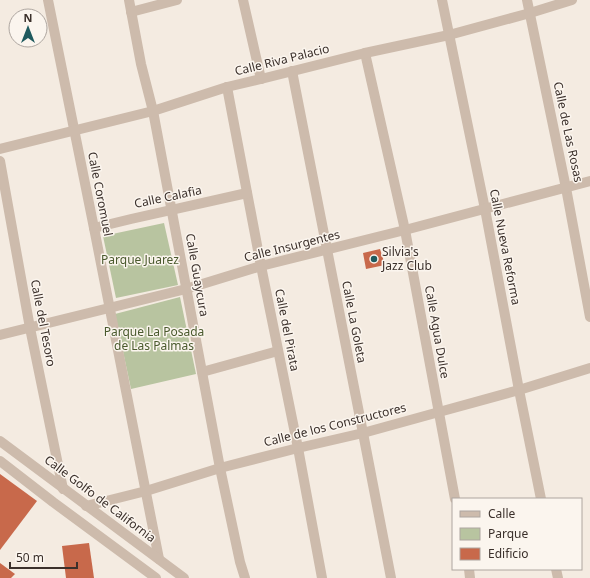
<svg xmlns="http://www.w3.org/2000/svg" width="590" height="578" font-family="'Noto Sans',sans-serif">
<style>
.green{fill:#b8c4a0}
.building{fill:#c8694b}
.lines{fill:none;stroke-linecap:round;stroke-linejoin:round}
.minor{stroke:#cdbbac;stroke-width:10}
.tertiary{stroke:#cdbbac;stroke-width:10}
.poi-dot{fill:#1f5a5e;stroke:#fbf5ee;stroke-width:1.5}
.labels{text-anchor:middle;stroke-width:3;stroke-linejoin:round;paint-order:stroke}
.street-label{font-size:12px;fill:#3b302b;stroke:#fbf5ee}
.poi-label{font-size:12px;fill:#3b302b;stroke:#fbf5ee;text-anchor:start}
.park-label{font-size:12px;fill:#4a5a2e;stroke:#fbf5ee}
</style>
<rect width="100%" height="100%" fill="#f4ebe1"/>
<g class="green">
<polygon points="164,223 178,285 116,298 103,236"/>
<polygon points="180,297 196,374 131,389 115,314"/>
</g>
<g class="building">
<polygon points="380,249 385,265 366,269 363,253"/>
<polygon points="0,474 37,501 0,550"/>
<polygon points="89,543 94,578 66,578 62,546"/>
<polygon points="0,563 15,574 11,578 0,578"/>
</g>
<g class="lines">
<g class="minor">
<polyline points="48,0 94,228 159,559"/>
<polyline points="129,0 141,64 153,111 220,468 240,562 245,578"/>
<polyline points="243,0 261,79"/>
<polyline points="442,0 485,209 519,390 541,499"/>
<polyline points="527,0 566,188 590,317"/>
<polyline points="131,12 177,0"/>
<polyline points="365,53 405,230 455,499"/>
<polyline points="292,71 363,433 391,578"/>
<polyline points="227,87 261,266 298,448 322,578"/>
<polyline points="0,149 153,111 227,87 261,79 365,53 449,35 530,13 572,0"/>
<polyline points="0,161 30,328 63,489"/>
<polyline points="94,228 131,219 247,193"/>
<polyline points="202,372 278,351"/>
<polyline points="86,506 146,491 220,468 298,448 363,433 439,412 519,390 590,368"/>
<polyline points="469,569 470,578"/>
<polyline points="556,569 558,578"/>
</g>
<g class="tertiary">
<polyline points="0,335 186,289 261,266 405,230 590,181"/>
<polyline points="0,441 184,578"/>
<polyline points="0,461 53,502 156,578"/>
</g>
</g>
<circle class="poi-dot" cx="374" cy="259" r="4"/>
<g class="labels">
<g class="street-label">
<text transform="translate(282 60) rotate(-14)" y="4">Calle Riva Palacio</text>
<text transform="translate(568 132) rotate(78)" y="4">Calle de Las Rosas</text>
<text transform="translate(100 194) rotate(79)" y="4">Calle Coromuel</text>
<text transform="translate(168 197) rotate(-12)" y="4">Calle Calafia</text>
<text transform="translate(292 246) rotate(-14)" y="4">Calle Insurgentes</text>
<text transform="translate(505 247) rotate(79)" y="4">Calle Nueva Reforma</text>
<text transform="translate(197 275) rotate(80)" y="4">Calle Guaycura</text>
<text transform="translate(354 322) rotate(79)" y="4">Calle La Goleta</text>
<text transform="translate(43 323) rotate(79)" y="4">Calle del Tesoro</text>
<text transform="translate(287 330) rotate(79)" y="4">Calle del Pirata</text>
<text transform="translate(437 332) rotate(80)" y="4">Calle Agua Dulce</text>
<text transform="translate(335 425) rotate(-14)" y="4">Calle de los Constructores</text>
<text transform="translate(100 499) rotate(37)" y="4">Calle Golfo de California</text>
</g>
<g class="poi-label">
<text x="382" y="256">Silvia's<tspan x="382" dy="14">Jazz Club</tspan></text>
</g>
<g class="park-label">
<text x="140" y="264">Parque Juarez</text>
<text x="154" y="336">Parque La Posada<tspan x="154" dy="14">de Las Palmas</tspan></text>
</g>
</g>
<rect x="452" y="498" width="130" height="72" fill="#fbf5ee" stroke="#aea6a0"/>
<rect x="460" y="511" width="20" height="6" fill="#cdbbac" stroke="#aea6a0"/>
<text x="488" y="518" font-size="12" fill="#3b302b">Calle</text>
<rect x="460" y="528" width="20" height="12" fill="#b8c4a0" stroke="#aea6a0"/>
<text x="488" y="538" font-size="12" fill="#3b302b">Parque</text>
<rect x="460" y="548" width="20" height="12" fill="#c8694b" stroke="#aea6a0"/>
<text x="488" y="558" font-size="12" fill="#3b302b">Edificio</text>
<g transform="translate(28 28)"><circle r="19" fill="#fbf5ee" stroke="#aea6a0"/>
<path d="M0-3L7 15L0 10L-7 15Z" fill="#1f5a5e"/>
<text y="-6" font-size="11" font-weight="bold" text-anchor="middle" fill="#3b302b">N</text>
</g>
<path d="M10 562v6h67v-6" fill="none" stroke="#3b302b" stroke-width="2"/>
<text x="16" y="562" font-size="12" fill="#3b302b" stroke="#fbf5ee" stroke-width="3" paint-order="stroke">50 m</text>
</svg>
